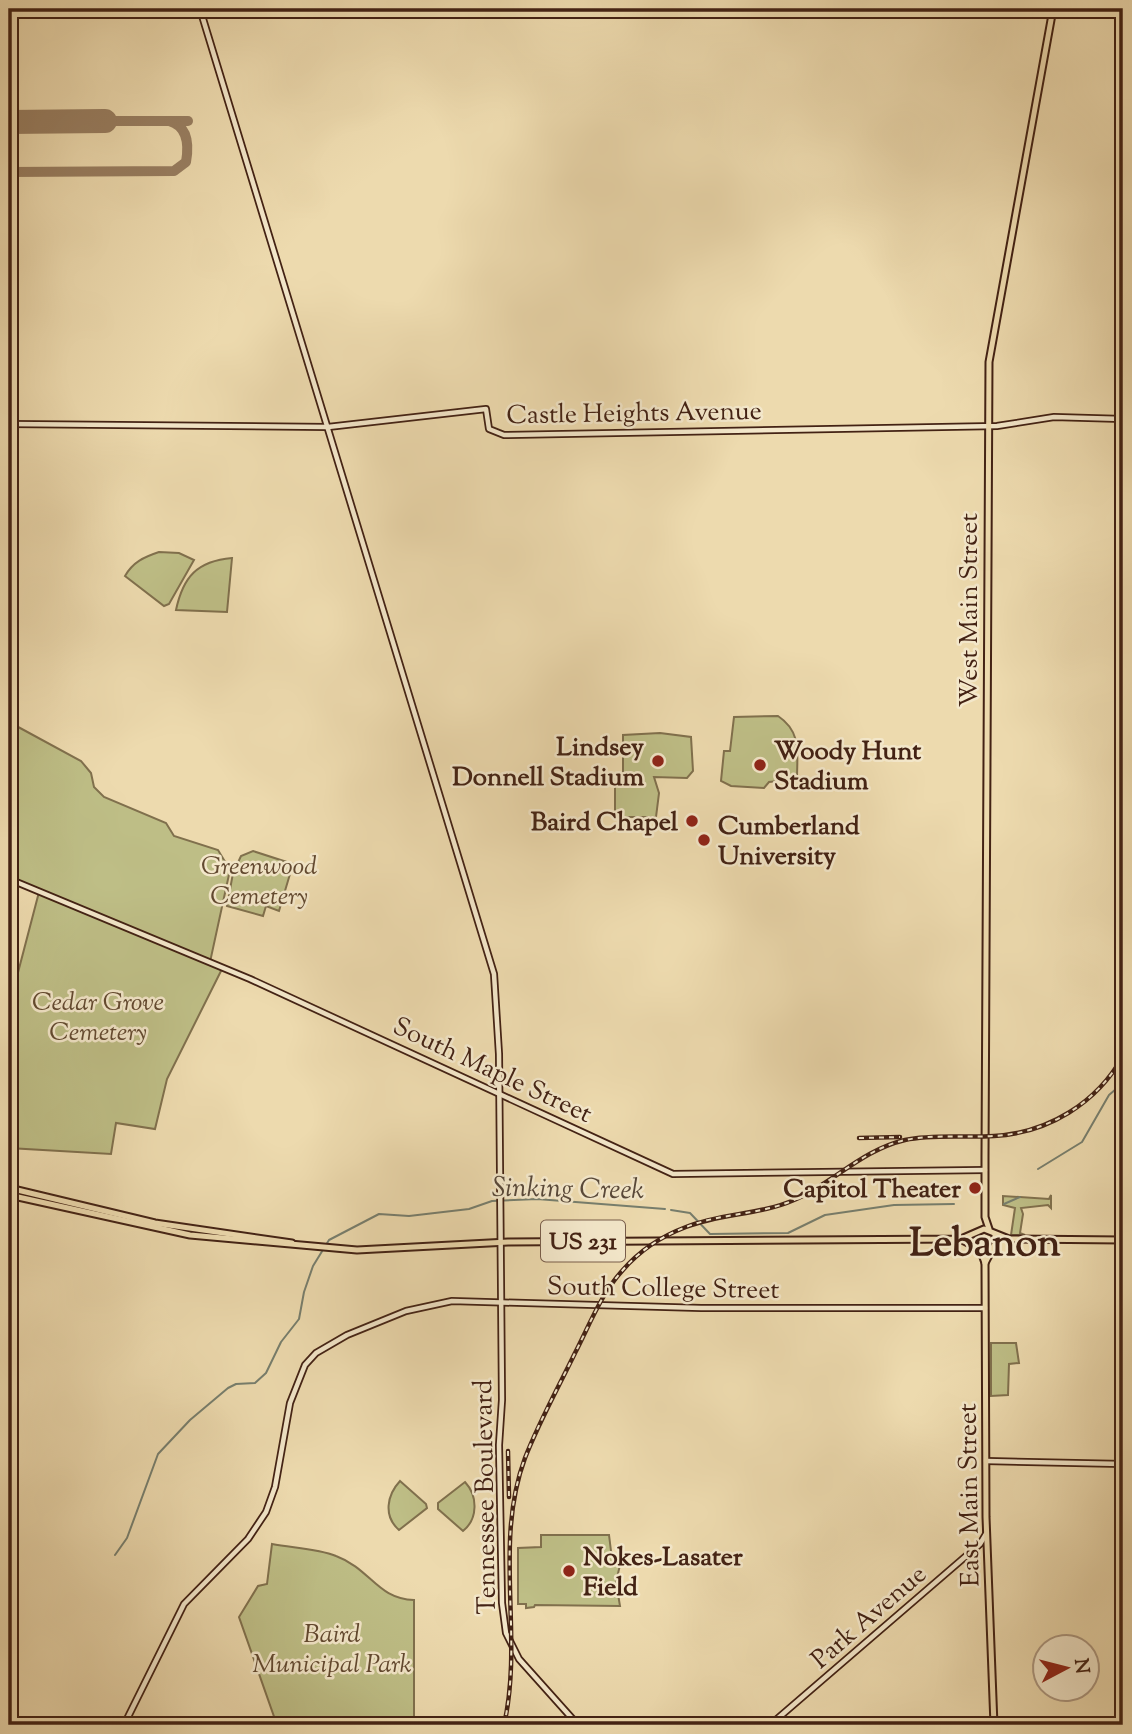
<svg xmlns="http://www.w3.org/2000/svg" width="1132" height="1734" font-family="'Sorts Mill Goudy',serif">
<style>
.green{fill:#bebe86;stroke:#80704d;stroke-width:2}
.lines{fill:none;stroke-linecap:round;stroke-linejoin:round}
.stream{stroke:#777e6d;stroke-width:2}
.taxiway{stroke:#987e61;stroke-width:10}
.runway{stroke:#987e61;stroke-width:24}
.secondary-casing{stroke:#432214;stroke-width:8}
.primary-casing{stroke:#432214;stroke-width:9}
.secondary{stroke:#f3e7ca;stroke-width:4.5}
.primary{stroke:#eddaae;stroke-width:5}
.rail-casing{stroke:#432214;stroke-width:4.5}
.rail{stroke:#f3e7ca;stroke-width:2;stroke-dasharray:5;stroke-linecap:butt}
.poi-dot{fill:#8f2418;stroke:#f3e7ca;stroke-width:2.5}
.labels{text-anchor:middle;stroke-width:5;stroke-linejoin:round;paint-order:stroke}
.shield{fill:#f3e7ca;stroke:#785d4b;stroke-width:2}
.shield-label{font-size:24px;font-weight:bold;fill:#432214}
.street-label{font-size:26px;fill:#432214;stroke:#f3e7ca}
.poi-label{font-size:26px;font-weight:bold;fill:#432214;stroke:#f3e7ca;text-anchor:end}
.park-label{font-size:26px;font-style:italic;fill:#624930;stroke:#f3e7ca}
.water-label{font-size:28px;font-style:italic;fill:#584839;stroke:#f3e7ca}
.town-label{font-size:40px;font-weight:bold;fill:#432214;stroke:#f3e7ca}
</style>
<rect width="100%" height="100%" fill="#eddaae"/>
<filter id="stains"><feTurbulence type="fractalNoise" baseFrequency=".00286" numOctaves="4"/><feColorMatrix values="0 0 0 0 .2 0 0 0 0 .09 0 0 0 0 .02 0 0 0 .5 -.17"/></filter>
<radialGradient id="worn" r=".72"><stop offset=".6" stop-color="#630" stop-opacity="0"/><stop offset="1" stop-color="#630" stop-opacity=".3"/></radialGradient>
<g class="green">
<path d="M159 552 179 553 194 560 169 604 164 606 125 576C133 562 144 557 159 552Z"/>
<path d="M232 558 227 612 176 610C183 577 197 561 232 558Z"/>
<path d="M778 716C802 732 797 753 797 779L769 782 764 788 731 786 721 781 724 751H730L734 717Z"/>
<polygon points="9,722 81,761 91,773 94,787 104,797 166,823 174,836 218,850 230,870 210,962 223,967 167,1079 155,1129 116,1123 111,1154 9,1148 9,1007 39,892 9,880"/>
<polygon points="660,733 691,737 693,771 687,778 654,777 659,793 656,817 615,817 615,777 623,776 623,735"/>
<polygon points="253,851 293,864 279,911 266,906 263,916 227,906 233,873 241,856"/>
<polygon points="1051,1195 1051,1208 1048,1205 1021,1208 1023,1214 1020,1233 1025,1235 1011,1235 1015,1208 1003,1205 1003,1196 1049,1199"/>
<polygon points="991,1343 1016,1343 1019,1363 1009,1364 1008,1395 991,1396"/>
<path d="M400 1481 426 1504 427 1508 399 1530C383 1516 387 1495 400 1481Z"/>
<path d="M465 1482C478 1496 478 1519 463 1531L438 1509V1503Z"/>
<polygon points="541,1535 609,1535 611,1551 620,1565 616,1582 620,1606 535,1605 534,1607 526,1608 526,1604 518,1604 518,1548 541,1547"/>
<path d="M272 1544C293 1548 317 1548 336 1556 371 1569 377 1599 414 1600V1725H277L239 1617 258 1586 267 1584Z"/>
</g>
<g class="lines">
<g class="stream">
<polyline points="1038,1169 1082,1142 1109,1095 1123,1083"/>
<polyline points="1004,1204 1020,1197"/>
<polyline points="671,1210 690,1213 710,1234 788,1233 825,1215 894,1205 954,1204"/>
<polyline points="115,1555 127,1538 158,1454 190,1420 228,1388 236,1384 255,1383 266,1373 281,1342 299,1319 304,1292 313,1266 329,1240 379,1214 409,1216 469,1209 492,1201 537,1199 665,1209"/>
</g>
<g class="taxiway">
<polyline points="105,121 188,121"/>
<path d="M9 172 174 171 186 162C189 145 188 126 169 121"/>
</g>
<polyline class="runway" points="9,122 105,121"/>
<g class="secondary-casing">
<g id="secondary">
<polyline points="200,9 494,974 499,1054 502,1400 499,1445 502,1603 506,1633 519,1659 578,1725"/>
<polyline points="9,424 328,427 486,409 489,429 504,435 997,426 1054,417 1123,419"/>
<polyline points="9,879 250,979 673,1174 985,1170"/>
<polyline points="986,1461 1123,1464"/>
<polyline points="124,1725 184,1604 248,1539 266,1512 275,1487 290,1403 305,1365 316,1353 347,1335 406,1311 452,1301 701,1308 985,1308"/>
<polyline points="770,1725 980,1544 986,1534"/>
</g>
</g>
<g class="primary-casing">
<g id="primary">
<polyline points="9,1188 155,1223 292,1243"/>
<polyline points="9,1195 190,1235 357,1250 508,1242 961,1239 984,1229 1009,1239 1123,1240"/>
<polyline points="989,1229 985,1217 985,1156 989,362 1053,9"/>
<polyline points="962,1240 982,1250 991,1248"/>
<polyline points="980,1249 985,1263 986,1517 994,1725"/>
<polyline points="985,1263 996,1242 995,1235"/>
</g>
</g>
<use href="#secondary" class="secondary"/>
<use href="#primary" class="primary"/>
<g class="rail-casing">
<g id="rail">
<polyline points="859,1138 900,1137"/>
<polyline points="508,1451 509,1497"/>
<path d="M504 1725C524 1637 493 1544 525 1458 539 1422 558 1388 575 1353 589 1326 601 1294 622 1271 639 1251 662 1236 686 1227 721 1213 760 1215 794 1200 833 1183 862 1150 905 1140 934 1134 964 1138 994 1136 1048 1133 1097 1103 1123 1056"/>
</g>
</g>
<use href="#rail" class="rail"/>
</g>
<g class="poi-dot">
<circle cx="658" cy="761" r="7"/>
<circle cx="760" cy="765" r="7"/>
<circle cx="692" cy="821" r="7"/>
<circle cx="704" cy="840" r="7"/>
<circle cx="975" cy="1188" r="7"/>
<circle cx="569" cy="1571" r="7"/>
</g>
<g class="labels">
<rect class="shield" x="541" y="1220.5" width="84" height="41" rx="5"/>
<g class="shield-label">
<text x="583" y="1249">US 231</text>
</g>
<g class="street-label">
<text transform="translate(634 412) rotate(-1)" y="9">Castle Heights Avenue</text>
<text transform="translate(968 610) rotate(-90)" y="9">West Main Street</text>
<text transform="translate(493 1069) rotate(25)" y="9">South Maple Street</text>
<text transform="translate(663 1287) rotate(1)" y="9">South College Street</text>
<text transform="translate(968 1495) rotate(-91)" y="9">East Main Street</text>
<text transform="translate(484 1497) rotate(-91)" y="9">Tennessee Boulevard</text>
<text transform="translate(868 1616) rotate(-41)" y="9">Park Avenue</text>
</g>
<g class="poi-label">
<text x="644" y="755">Lindsey<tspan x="644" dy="30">Donnell Stadium</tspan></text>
<text x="774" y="759" text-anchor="start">Woody Hunt<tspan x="774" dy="30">Stadium</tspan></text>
<text x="678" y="830">Baird Chapel</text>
<text x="718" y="834" text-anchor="start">Cumberland<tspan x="718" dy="30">University</tspan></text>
<text x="961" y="1197">Capitol Theater</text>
<text x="583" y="1565" text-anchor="start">Nokes-Lasater<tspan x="583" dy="30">Field</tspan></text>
</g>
<g class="park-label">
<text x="259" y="874">Greenwood<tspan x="259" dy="30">Cemetery</tspan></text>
<text x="98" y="1010">Cedar Grove<tspan x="98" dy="30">Cemetery</tspan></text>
<text x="332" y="1642">Baird<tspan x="332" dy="30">Municipal Park</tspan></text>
</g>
<g class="water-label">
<text transform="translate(568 1187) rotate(1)" y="10">Sinking Creek</text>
</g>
<g class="town-label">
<text x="985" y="1255">Lebanon</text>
</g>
</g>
<rect width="1132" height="1734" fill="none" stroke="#eddaae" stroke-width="35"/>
<rect x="10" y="10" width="1111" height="1713" fill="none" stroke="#432214" stroke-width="3.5"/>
<rect x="18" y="18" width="1097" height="1699" fill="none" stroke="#432214" stroke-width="2"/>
<g transform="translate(1066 1668) rotate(83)"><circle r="33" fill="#f3e7ca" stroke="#ad9881" stroke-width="2"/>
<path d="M0-5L12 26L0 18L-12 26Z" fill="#8f2418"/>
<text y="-10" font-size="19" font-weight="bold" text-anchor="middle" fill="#432214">N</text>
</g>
<rect width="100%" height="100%" filter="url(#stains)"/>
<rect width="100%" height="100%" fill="url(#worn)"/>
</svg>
